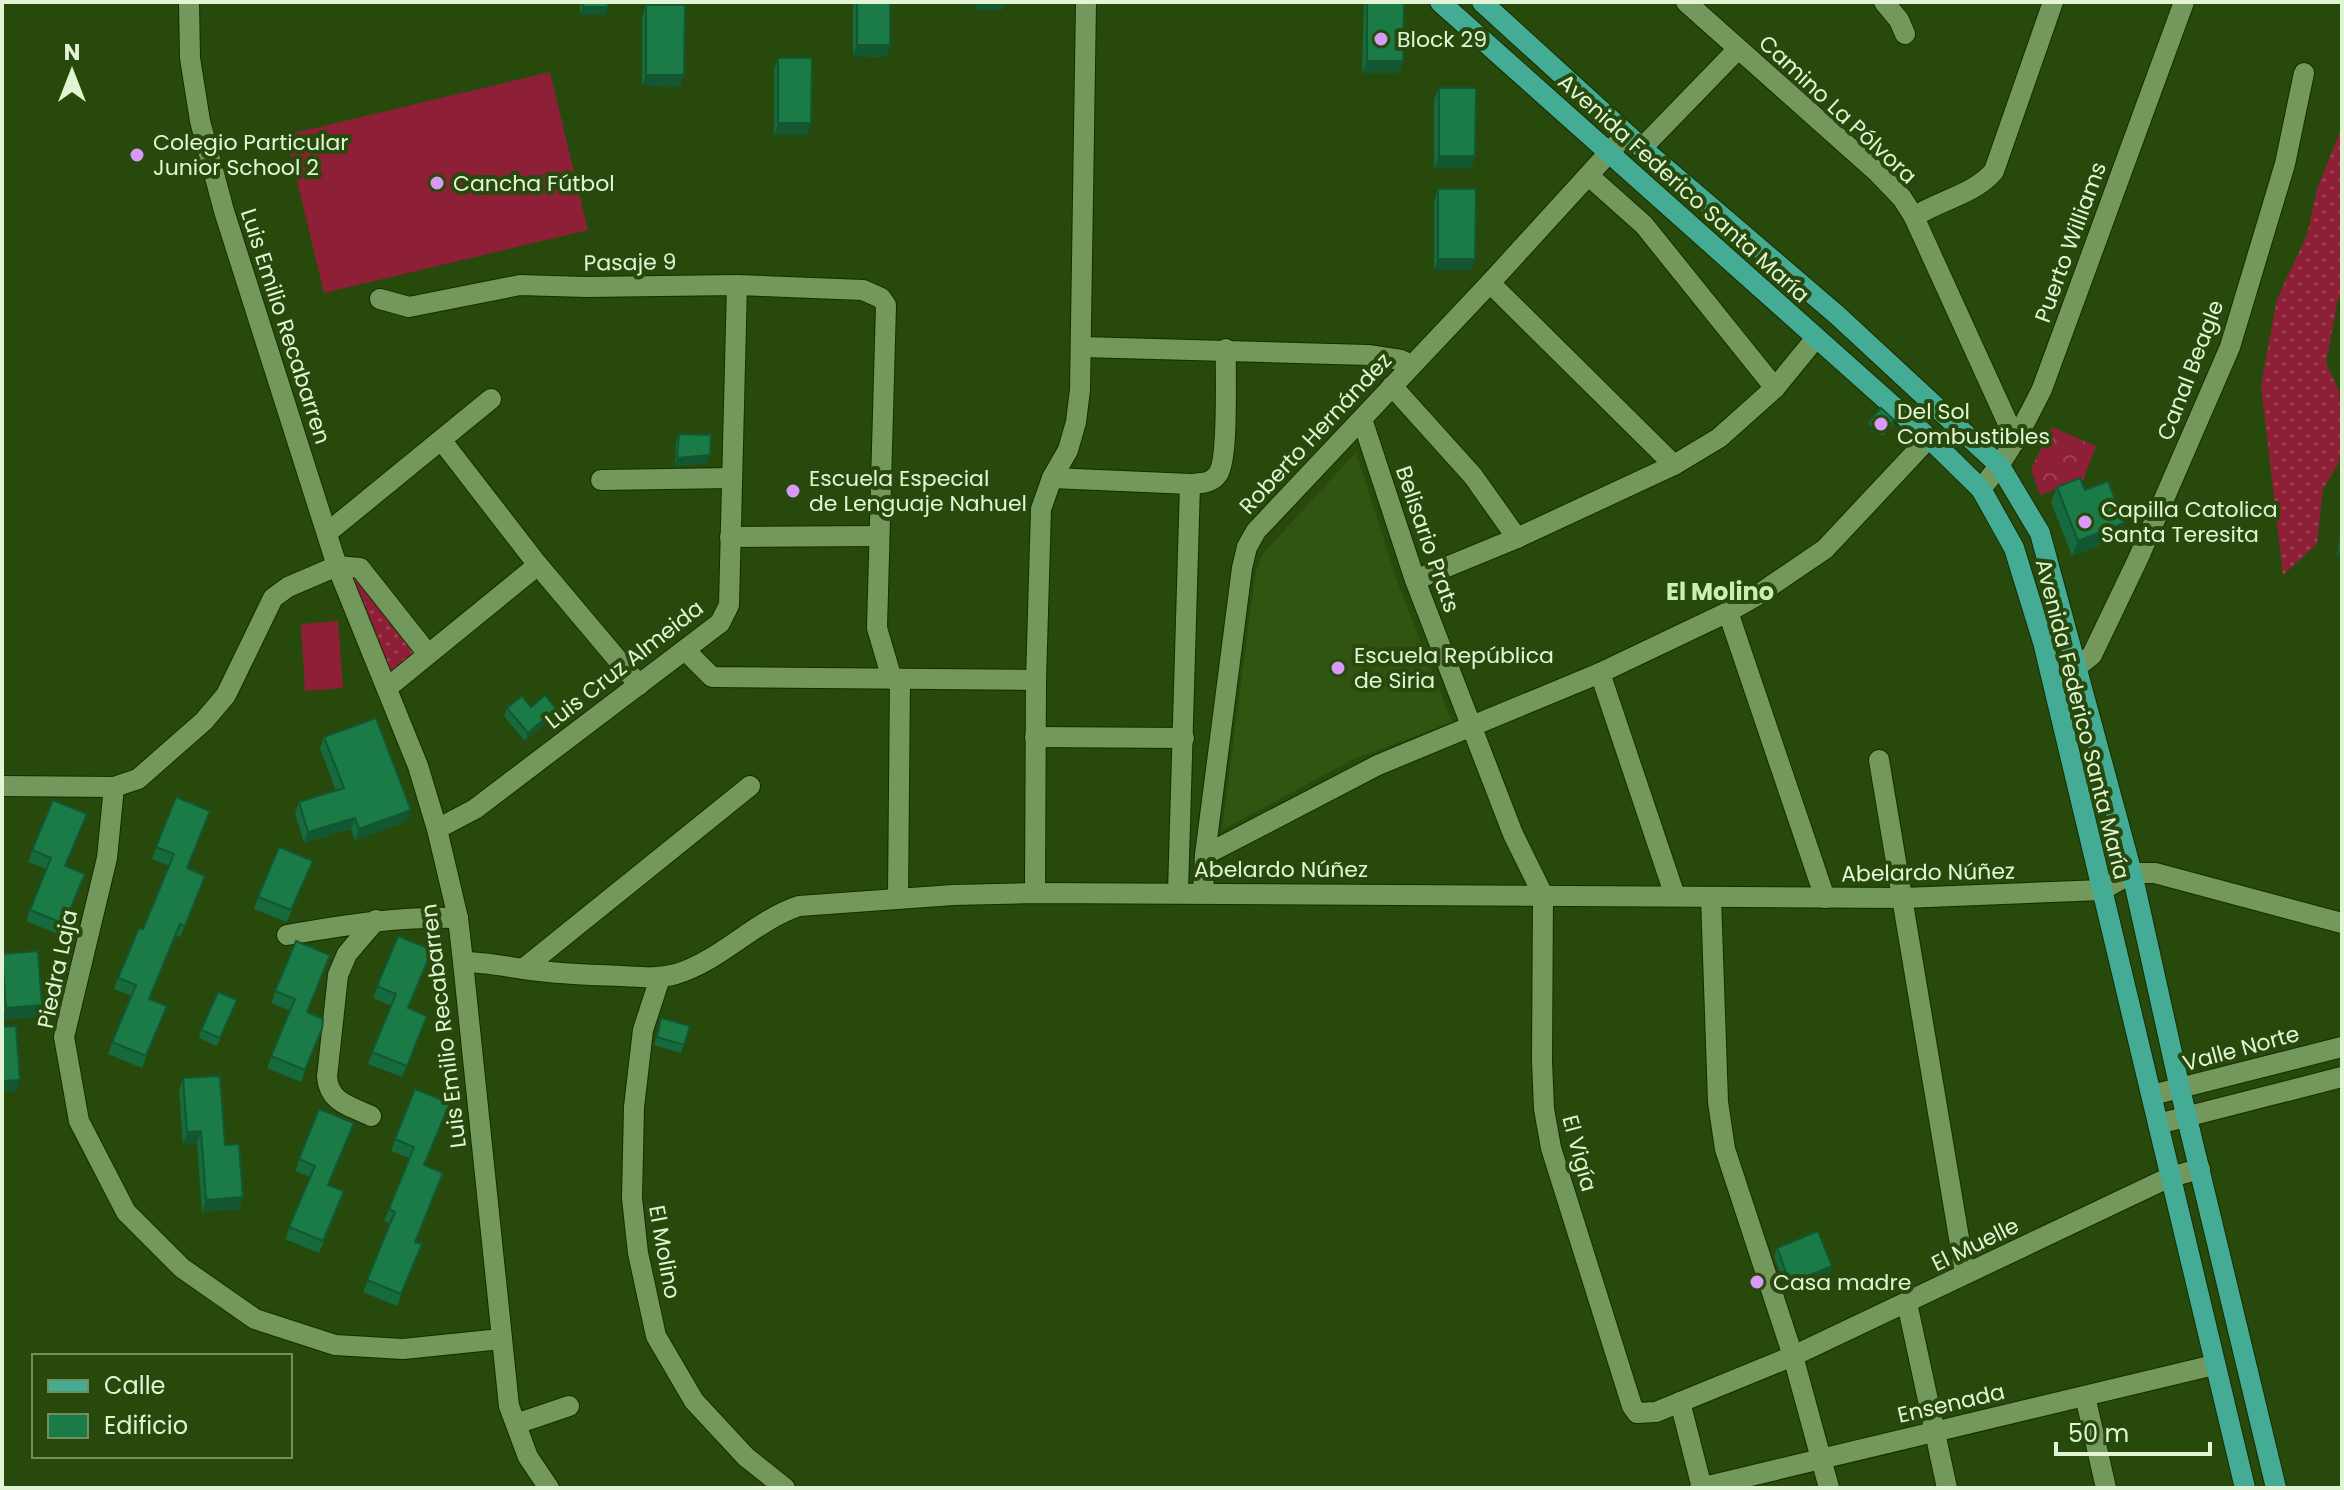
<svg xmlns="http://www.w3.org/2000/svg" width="2344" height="1490" font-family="Poppins,sans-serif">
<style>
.built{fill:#305510}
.grass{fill:url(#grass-dots)}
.park{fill:url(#park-crowns)}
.pitch{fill:#8d2037}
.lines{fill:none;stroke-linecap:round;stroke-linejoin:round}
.minor-casing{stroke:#142d00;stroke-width:22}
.major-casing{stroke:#142d00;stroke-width:22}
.minor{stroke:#73985c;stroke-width:20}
.major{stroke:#44ac94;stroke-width:20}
.wall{fill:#166a3d}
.shaded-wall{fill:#125632}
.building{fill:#1a7b47;stroke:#125632;stroke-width:2}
.poi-dot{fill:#d99af7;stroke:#28490c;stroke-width:3}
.labels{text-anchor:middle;stroke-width:8;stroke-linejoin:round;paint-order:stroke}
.poi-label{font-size:22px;fill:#e1f5d5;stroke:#28490c;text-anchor:start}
.street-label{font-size:22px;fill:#e1f5d5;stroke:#28490c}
.neighbourhood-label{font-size:24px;font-weight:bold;fill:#c8f1b0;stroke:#28490c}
</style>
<defs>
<pattern id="grass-dots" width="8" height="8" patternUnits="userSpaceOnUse" patternTransform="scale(2)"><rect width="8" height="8" fill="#8d2037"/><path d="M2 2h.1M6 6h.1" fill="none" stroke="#9d4153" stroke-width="1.8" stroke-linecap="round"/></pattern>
<pattern id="park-crowns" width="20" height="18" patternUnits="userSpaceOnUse" patternTransform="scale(2)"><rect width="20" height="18" fill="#8d2037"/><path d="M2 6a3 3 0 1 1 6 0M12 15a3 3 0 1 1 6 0" fill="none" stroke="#9d4153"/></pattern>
</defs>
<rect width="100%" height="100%" fill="#28490c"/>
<polygon class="built" points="1356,452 1397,581 1452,722 1354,759 1222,830 1255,575 1262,555"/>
<g class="grass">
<polygon points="2342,127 2342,293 2338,299 2326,363 2339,391 2342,444 2338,464 2323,489 2317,544 2283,575 2261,385 2277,299 2307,235 2317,189"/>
<polygon points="347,575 360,576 417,653 390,674"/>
</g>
<polygon class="park" points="2052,427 2096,446 2083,480 2040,495 2031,469"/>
<g class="pitch">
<polygon points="550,72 588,230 324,293 286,135"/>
<polygon points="338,621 343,688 305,691 301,624"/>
</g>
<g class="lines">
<g class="minor-casing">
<g id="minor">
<polyline points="189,2 190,58 200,121 224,211 337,566 418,766 437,829 458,918 463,962 509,1406 528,1457 549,1488"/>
<polyline points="1686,2 1877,172 1902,198 1914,217 2016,441"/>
<polyline points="1884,2 1899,20 1905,34"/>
<polyline points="1642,148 1738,49"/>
<polyline points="1589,176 1644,225 1775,388"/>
<path d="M1914 217C1939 200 1974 195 1994 171L2053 2"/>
<polyline points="1490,283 1674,465"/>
<polyline points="380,299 409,307 520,285 586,287 737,285 863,290 881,298 886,305 877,628 892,679"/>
<polyline points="1082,347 1368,355 1401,360 1412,365"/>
<polyline points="1392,386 1473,476 1517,538"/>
<polyline points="1362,419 1415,580 1513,834 1543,895 1542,1061 1544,1109 1551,1148 1632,1406 1637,1413 1656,1412 1793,1356 2170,1177 2200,1169"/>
<polyline points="442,441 538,565 639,685"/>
<path d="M1052 478 1190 484C1201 483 1211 484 1218 474 1229 458 1225 373 1226 349"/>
<polyline points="601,480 732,478"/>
<path d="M1981 489C2007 458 2024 425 2042 389L2184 2"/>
<polyline points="327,533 491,399"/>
<polyline points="730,537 879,536"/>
<polyline points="1415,580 1517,538 1674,465 1719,438 1775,388 1816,338"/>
<polyline points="1728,612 1825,898"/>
<polyline points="685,650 712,677 1036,680"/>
<polyline points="2077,667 2092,655 2138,559 2230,347 2285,164 2304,73"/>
<polyline points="1600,673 1675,896"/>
<polyline points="387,688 538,565"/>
<polyline points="1035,737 1184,738"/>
<polyline points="1879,760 1965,1274"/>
<polyline points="2,786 114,787 138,779 204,721 226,695 273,598 288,587 337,566 360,568 428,654"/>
<polyline points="114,787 107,858 64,1037 79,1121 126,1212 182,1268 255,1319 335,1345 403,1349 501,1339"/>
<polyline points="437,829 475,809 720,623 729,605 737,285"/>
<polyline points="1205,855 1378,765 1600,673 1728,612 1756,596 1825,549 1929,438"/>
<polyline points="1178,892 1190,484"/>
<polyline points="1035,893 1036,680 1041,509 1052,478 1068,450 1076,422 1080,390 1086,2"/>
<polyline points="1203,893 1205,855 1242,568 1247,547 1256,531 1490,283 1626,134"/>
<polyline points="1711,897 1718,1102 1725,1149 1793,1356 1829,1488"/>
<polyline points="898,898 900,679"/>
<path d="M287 935C345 925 400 916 458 918"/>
<path d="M463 962C484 962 503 966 524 969 556 974 589 975 622 976 641 977 658 979 676 974 722 960 754 921 799 906L953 895 1035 893 1904 898 2102 890 2132 873H2155L2342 923"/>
<polyline points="523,969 750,786"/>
<polyline points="660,978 643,1030 634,1107 632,1198 638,1253 656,1336 694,1401 746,1457 785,1488"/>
<polyline points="2152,1095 2342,1047"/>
<path d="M371 1116C351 1106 329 1103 327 1077L338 975 347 954 376 920"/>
<polyline points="2158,1124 2342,1077"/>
<polyline points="1907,1303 1947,1488"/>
<polyline points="2085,1396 2106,1488"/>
<polyline points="1680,1402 1702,1488"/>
<polyline points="516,1424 569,1406"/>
<polyline points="1700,1488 2214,1365"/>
</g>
</g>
<g class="major-casing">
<g id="major">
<polyline points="1440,2 1929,438 1981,489 2014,548 2043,642 2245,1488"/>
<polyline points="1482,2 1642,148 1837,315 2000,466 2040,533 2132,873 2180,1089 2276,1488"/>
</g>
</g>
<use href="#minor" class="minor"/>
<use href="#major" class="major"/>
</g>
<g class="wall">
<polygon points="580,2 608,2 608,7 605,15 580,15"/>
<polygon points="853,2 890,2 890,45 886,57 853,56"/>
<polygon points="1364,2 1367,2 1403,61 1399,73 1362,73"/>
<polygon points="646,5 680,87 642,86 642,17"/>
<polygon points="778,58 811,123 807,135 774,135 774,70"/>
<polygon points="1439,88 1475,156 1471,168 1434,168 1434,99"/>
<polygon points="1438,189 1471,270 1434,270 1434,201"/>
<polygon points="1870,420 1894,420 1893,424 1883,436 1868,424"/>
<polygon points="679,434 707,463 675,466 676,442"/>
<polygon points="2057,487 2085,490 2118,538 2072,556 2051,502"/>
<polygon points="2342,528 2342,557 2337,557 2340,535"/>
<polygon points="531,707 554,716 525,741 504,716 507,708"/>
<polygon points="324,737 407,821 355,840 351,829 304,843 295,813 299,802 336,791 320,748"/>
<polygon points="176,797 187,868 205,876 180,937 176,936 150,999 167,1006 142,1068 108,1054 131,996 114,989 118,978 143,929 169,866 152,859"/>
<polygon points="53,800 66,866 85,874 60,935 26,921 46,869 28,862"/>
<polygon points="313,861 287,922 254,909 258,897"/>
<polygon points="398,936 408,1008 427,1016 402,1077 368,1064 392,1006 373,998"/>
<polygon points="296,941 307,1012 322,1029 301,1082 267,1068 290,1011 271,1003"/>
<polygon points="2,954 38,1017 2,1020"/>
<polygon points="234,1008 217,1046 199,1038 201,1030"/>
<polygon points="661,1018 690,1026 681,1053 654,1045"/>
<polygon points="183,1078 225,1145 243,1197 239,1209 202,1212 197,1143 183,1144 179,1090"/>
<polygon points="415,1089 424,1165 415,1242 422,1244 397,1306 363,1292 391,1224 384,1221 410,1158 391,1151"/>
<polygon points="319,1109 329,1185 340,1203 319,1253 285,1239 310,1177 295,1171"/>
<polygon points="1777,1248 1832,1266 1829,1274 1787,1290 1774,1256"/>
</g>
<g class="shaded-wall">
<polygon points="976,2 1006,2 1003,10 973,10"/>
<polygon points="583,7 608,7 605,15 580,15"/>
<polygon points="857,45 890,45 886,57 853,56"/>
<polygon points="1367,61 1403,61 1399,73 1362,73"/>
<polygon points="646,75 684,75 680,87 642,86"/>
<polygon points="778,123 811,123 807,135 774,135"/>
<polygon points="1439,156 1475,156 1471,168 1434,168"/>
<polygon points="1438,259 1475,259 1471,270 1434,270"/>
<polygon points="710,455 707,463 675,466 677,458"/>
<polygon points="2124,523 2118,538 2072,556 2078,541"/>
<polygon points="2340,549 2342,549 2342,557 2337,557"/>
<polygon points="556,709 554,716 525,741 528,733"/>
<polygon points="411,810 407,821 355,840 359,829"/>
<polygon points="355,818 351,829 304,843 308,832"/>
<polygon points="42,1005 38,1017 2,1020 6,1008"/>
<polygon points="20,1080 16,1091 2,1092 2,1081"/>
<polygon points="201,1131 197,1143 183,1144 187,1132"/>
<polygon points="243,1197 239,1209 202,1212 206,1200"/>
<polygon points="1832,1266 1829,1274 1787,1290 1790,1283"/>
</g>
<g class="building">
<rect x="583" y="2" width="25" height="5"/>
<rect x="857" y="2" width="33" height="43"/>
<polygon points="1367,2 1404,2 1403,61 1367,61"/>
<polygon points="646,5 685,5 684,75 646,75"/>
<polygon points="778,58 812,58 811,123 778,123"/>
<polygon points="1439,88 1476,88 1475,156 1439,156"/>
<polygon points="1438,189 1476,189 1475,259 1438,259"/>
<polygon points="1881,408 1894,420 1884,432 1870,420"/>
<polygon points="679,434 711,435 710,455 677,458"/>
<polygon points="2080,478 2085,490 2108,481 2124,523 2078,541 2057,487"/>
<polygon points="2342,531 2342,549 2340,549"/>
<polygon points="545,695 556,709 528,733 507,708 522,696 531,707"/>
<polygon points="376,718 411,810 359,829 355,818 308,832 299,802 344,788 324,737"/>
<polygon points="176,797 210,811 187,868 205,876 185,926 180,924 149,999 167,1006 146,1056 112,1042 136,985 118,978 139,928 143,929 174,854 156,847"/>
<polygon points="53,800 87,814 65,866 85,874 64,924 30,910 51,858 32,850"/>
<polygon points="279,847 313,861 291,910 258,897"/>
<polygon points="398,936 432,950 408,1008 427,1016 407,1066 372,1052 396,994 377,986"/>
<polygon points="296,941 330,955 307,1012 323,1019 322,1029 305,1070 271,1056 295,999 275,991"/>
<polygon points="38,951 42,1005 6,1008 2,954"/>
<polygon points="218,992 237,1000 220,1038 201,1030"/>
<polygon points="661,1018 690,1026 684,1045 657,1037"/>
<polygon points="16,1026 20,1080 2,1081 2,1027"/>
<polygon points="220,1076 225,1145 239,1144 243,1197 206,1200 201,1131 187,1132 183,1078"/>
<polygon points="415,1089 450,1103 424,1165 443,1173 415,1242 422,1244 401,1294 367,1280 395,1212 389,1209 414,1147 395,1139"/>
<polygon points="319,1109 354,1123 328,1185 344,1191 323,1241 289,1227 315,1166 299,1159"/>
<polygon points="1818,1231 1832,1266 1790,1283 1777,1248"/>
</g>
<g class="poi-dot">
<circle cx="1381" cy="39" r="8"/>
<circle cx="137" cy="155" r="8"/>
<circle cx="437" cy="183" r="8"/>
<circle cx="1881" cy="424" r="8"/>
<circle cx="793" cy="491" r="8"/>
<circle cx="2085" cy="522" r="8"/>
<circle cx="1338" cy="668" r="8"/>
<circle cx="1757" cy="1282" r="8"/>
</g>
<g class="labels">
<g class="poi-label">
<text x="1397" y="47">Block 29</text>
<text x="153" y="150">Colegio Particular<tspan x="153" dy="25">Junior School 2</tspan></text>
<text x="453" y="191">Cancha Fútbol</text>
<text x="1897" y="419">Del Sol<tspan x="1897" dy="25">Combustibles</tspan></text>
<text x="809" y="486">Escuela Especial<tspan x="809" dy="25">de Lenguaje Nahuel</tspan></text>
<text x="2101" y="517">Capilla Catolica<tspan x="2101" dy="25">Santa Teresita</tspan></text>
<text x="1354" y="663">Escuela República<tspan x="1354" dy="25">de Siria</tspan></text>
<text x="1773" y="1290">Casa madre</text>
</g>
<g class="street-label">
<text transform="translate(1838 109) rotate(43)" y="8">Camino La Pólvora</text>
<text transform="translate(1684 188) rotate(42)" y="8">Avenida Federico Santa María</text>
<text transform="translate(2070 242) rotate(-70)" y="8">Puerto Williams</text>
<text transform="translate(630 262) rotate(-1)" y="8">Pasaje 9</text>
<text transform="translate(286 326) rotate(72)" y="8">Luis Emilio Recabarren</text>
<text transform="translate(2190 370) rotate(-69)" y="8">Canal Beagle</text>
<text transform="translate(1315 433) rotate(-47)" y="8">Roberto Hernández</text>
<text transform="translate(1428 539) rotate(71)" y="8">Belisario Prats</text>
<text transform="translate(624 664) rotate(-38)" y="8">Luis Cruz Almeida</text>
<text transform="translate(2083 719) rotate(76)" y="8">Avenida Federico Santa María</text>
<text x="1281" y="877">Abelardo Núñez</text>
<text transform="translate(1928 872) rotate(-1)" y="8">Abelardo Núñez</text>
<text transform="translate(57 969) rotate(-78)" y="8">Piedra Laja</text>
<text transform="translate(443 1026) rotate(-97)" y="8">Luis Emilio Recabarren</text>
<text transform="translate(2241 1048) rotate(-15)" y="8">Valle Norte</text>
<text transform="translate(1580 1153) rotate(75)" y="8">El Vigía</text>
<text transform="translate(1975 1244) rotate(-26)" y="8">El Muelle</text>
<text transform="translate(665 1252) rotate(80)" y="8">El Molino</text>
<text transform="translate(1951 1403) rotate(-13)" y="8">Ensenada</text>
</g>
<g class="neighbourhood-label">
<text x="1720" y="600">El Molino</text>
</g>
</g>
<rect width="2344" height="1490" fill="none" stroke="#e1f5d5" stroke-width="8"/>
<rect x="32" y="1354" width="260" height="104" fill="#28490c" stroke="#728e5c" stroke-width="2"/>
<rect x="48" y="1380" width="40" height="12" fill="#44ac94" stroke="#728e5c" stroke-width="2"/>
<text x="104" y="1394" font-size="24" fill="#e1f5d5">Calle</text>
<rect x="48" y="1414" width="40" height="24" fill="#1a7b47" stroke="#728e5c" stroke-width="2"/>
<text x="104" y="1434" font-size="24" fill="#e1f5d5">Edificio</text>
<g transform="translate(72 72)" stroke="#28490c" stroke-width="6" paint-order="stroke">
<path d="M0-6L14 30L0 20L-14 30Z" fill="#e1f5d5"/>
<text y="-12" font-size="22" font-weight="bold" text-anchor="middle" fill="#e1f5d5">N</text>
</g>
<path d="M2056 1442v12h154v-12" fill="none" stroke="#e1f5d5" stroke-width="4"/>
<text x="2068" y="1442" font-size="24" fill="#e1f5d5" stroke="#28490c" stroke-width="6" paint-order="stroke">50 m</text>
</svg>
